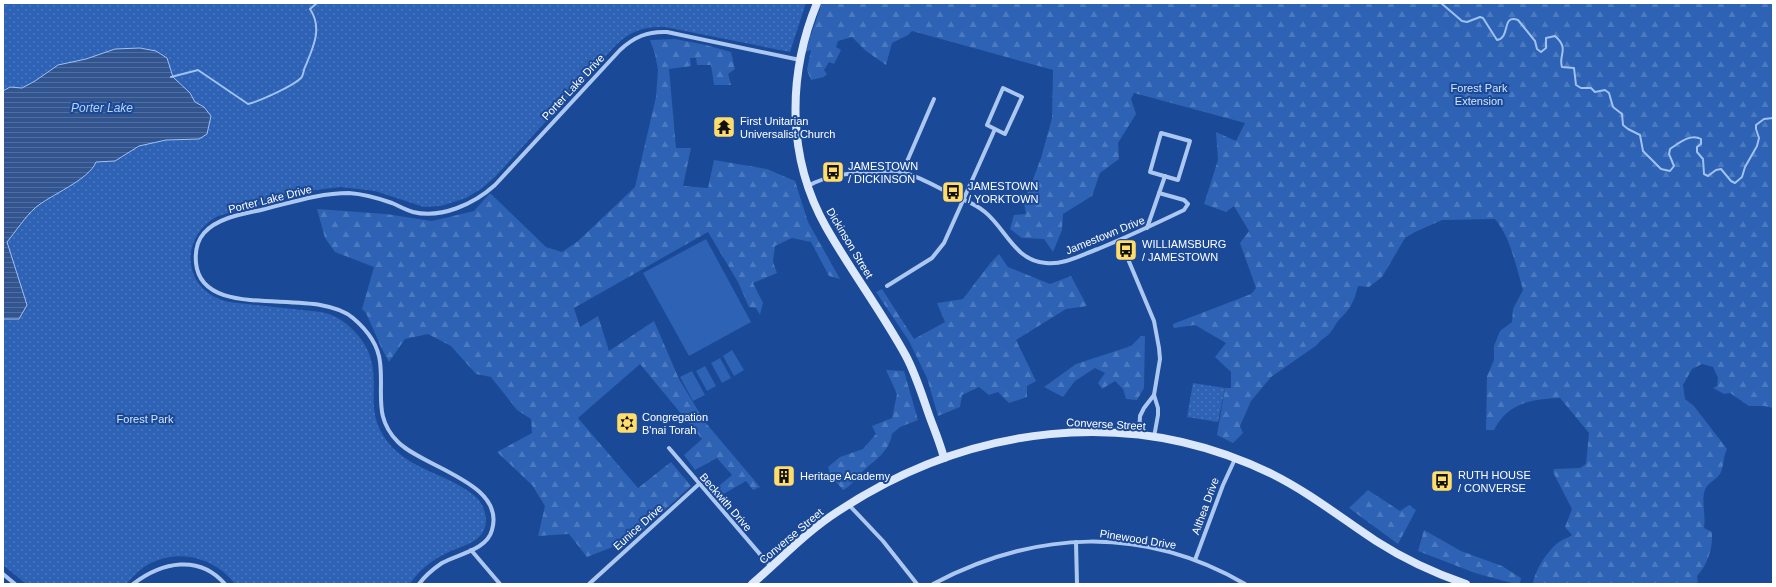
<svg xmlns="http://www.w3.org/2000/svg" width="1776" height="587" font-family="Arial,sans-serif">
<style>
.grass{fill:#2d62b4}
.forest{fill:url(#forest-firs)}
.park{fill:url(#park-dots)}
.water{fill:url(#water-rules);stroke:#a0c1f3}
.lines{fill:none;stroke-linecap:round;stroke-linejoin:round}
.stream{stroke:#a0c1f3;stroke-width:2}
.minor{stroke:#adc8f0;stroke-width:4}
.secondary{stroke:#dbe7fb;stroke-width:8}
.labels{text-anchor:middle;stroke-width:4;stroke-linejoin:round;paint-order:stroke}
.street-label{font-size:11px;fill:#fff;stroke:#1a4997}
.park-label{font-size:11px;fill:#d4e4fb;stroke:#1a4997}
.poi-label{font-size:11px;fill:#fff;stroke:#1a4997;text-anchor:start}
.water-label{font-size:12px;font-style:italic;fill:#b9d2f7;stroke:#1a4997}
</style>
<defs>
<pattern id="forest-firs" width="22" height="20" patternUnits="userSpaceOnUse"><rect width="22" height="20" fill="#2d62b4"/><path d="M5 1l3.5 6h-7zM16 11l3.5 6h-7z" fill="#4c7abf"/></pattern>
<pattern id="park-dots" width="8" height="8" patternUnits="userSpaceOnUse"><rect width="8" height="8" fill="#2d62b4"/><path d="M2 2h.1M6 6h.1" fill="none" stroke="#4c7abf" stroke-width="1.8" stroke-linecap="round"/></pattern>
<pattern id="water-rules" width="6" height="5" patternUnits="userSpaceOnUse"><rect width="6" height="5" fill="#33558f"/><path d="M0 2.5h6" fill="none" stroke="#526ea0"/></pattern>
</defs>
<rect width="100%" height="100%" fill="#1a4997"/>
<g class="grass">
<polygon points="706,239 751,322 689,356 643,273"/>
<polygon points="732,350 744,370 734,376 723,356"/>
<polygon points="720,358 731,378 722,383 711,363"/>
<polygon points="705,366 716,386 707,391 696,371"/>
<polygon points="692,371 705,395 693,401 680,377"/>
</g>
<g class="forest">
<path d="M822 3H1773V408L1764 406H1749L1730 393 1724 394 1713 388 1717 386 1718 378 1713 367 1702 364 1692 369 1683 385 1685 399 1694 406 1727 449C1723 457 1724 467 1720 474 1715 481 1706 483 1704 493 1702 505 1706 516 1704 528L1712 532C1713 548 1708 564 1697 576L1698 584H1533C1535 570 1547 551 1559 542 1563 539 1568 538 1572 535L1565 527 1572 509 1553 472 1554 469 1580 468 1586 464 1589 433 1560 398C1531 399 1508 403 1494 430H1486L1487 376 1494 360V346L1500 331 1512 322 1513 309 1523 290C1516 267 1511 238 1495 219L1442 220 1415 232 1405 238 1382 277 1369 287 1358 286C1353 304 1351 308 1338 321 1335 325 1332 331 1329 334 1325 338 1321 339 1317 345L1271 377 1251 401 1240 426 1243 433 1233 443 1217 435 1225 388H1231V372L1215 357 1226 343 1195 325 1174 328 1173 324 1251 294 1256 288 1240 243 1249 231 1234 206 1226 212 1204 204 1218 160 1216 132 1236 141 1245 123 1134 93 1131 99 1136 114 1118 143 1119 159 1100 173 1092 196 1063 214 1062 230 1053 252 1044 239 1022 238 1010 229 1014 215 1026 214 1024 203 1041 158 1052 118 1053 70 912 31 908 35 892 43 886 65 866 51 852 37 838 41 836 47 841 50 834 64 829 62 824 70 827 74 824 77 811 80 807 70 811 50 805 52Z"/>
<polygon points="675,39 706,45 731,52 735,69 728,74 731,85 714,85 711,65 697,65 696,58 690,58 691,66 669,69 676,148 691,148 683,186 708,188 714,160 767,169 795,181 808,222 840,279 829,276 811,242 792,238 775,246 773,262 777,273 753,283 763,303 760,315 756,308 749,307 738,282 708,232 574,308 580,327 598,316 609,351 654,321 679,379 705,422 760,487 753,490 746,481 720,496 713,491 732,475 717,458 695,470 684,455 702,439 640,364 578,418 638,488 671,462 691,486 633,539 587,557 569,534 538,536 545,506 532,485 497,452 532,433 531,419 517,410 491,377 476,374 451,346 428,334 405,339 389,362 382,349 366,313 362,309 374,267 335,252 325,238 317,209 386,214 432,221 474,211 490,193 546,247 562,252 578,241 635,187 656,97 658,70 655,54 650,40"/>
<path d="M999 254 1008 267 1050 284 1071 276 1087 306 1066 309 1016 340 1036 381 1027 386V397L1009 403 998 392 989 395 979 387 962 395 960 407 938 416 927 378 909 341 876 292 882 289 914 339 945 322 937 303 963 299C975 284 985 268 999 254Z"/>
<polygon points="1141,336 1145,336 1144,388 1137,400 1126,399 1123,389 1115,381 1102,389 1098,383 1105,373 1095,368 1075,381 1063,397 1044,387 1076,364 1131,346"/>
<path d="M886 370 904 371 918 420 900 427 892 434C889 453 873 461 861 473 854 479 852 486 843 490L831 476 828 467 840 457 863 449 876 434 872 426 892 418 897 394Z"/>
<polygon points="1368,490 1400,511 1409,505 1416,510 1398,544 1349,508"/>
<polygon points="1424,530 1461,551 1502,566 1521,578 1520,584 1515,584 1475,573 1418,551"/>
</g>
<g class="park">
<path d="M3 3H806L790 52 665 27C645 26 630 31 616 45L495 177 481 189 466 198 441 206 424 207 375 191 340 187 309 191 218 216C177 238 183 292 229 302L321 312C335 315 345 321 354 331 361 338 367 347 370 356 380 387 364 411 387 441 409 471 452 474 478 499 483 505 486 513 486 521 485 543 462 545 447 553 432 560 419 570 410 584H235C214 556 174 547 144 567 137 572 132 578 126 584H26L3 565Z"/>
<polygon points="1193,383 1225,388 1218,422 1187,417"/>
</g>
<path class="water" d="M140 48 156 51 167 58 173 77 190 93 195 102 204 107 211 116 207 134 199 139 166 140 139 146 115 161 96 162C89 180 50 195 35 208 25 217 16 231 7 242L27 305 19 319H3V91L10 87 22 88 35 81 58 65 86 59 115 49Z"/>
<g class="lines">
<g class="stream">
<polyline points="1423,3 1429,3"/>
<path d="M1441 3 1462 21 1467 22 1480 17 1483 18 1497 40C1511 38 1501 14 1518 20L1535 41 1537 49 1541 52 1546 48V38L1555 36C1570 49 1558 55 1562 67L1574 68 1576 85 1581 88H1591L1595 92 1605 90 1609 93 1613 107 1622 114 1623 125 1628 129 1640 135 1643 151 1661 169 1670 171 1674 166 1669 154 1670 149C1679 143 1691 133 1701 139V144L1697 147V152L1703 159 1704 174 1708 176 1716 170 1721 169 1731 181 1735 183 1742 177 1745 167 1757 146 1759 138 1756 129V125L1764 119 1773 118"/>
<path d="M171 77 198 70 248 104C260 101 293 86 301 78 304 75 303 71 305 67 313 48 323 28 310 9L317 3"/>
</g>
<g class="minor">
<polygon points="1161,133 1190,141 1178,180 1150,172"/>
<polyline points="902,173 934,99"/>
<path d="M808 186C829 174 853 173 876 172 883 171 890 170 897 171 917 175 935 186 953 195 964 200 976 204 985 212 1006 229 1015 261 1046 263 1064 265 1081 255 1098 249 1127 237 1155 224 1184 210L1188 204 1184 200 1159 193"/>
<polyline points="1147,228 1165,176"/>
<polyline points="1120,240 1154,321 1159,348 1160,359 1154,395 1144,408 1140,416 1139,435"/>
<polyline points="887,286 932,258 944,243 995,129 987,125 1003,88 1022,97 1005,134 995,129"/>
<polyline points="1154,395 1158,408 1158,415 1154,437"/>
<polyline points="669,448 771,567"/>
<polyline points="849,505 883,541 917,584"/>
<polyline points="1076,542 1077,584"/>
<polyline points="471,550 500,584"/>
<polyline points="1195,560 1223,485 1235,459"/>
<polyline points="3,574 15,584"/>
<path d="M133 584C162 562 199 554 225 584"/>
<path d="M419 584C425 576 433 569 442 563 458 554 487 550 492 530 506 483 424 468 398 442 373 417 384 393 380 362 378 344 366 329 353 318 316 285 202 324 196 263 195 252 197 241 204 233 217 218 242 214 261 210 290 203 319 193 349 193 363 194 378 198 392 203 399 206 406 210 413 212 441 219 474 204 495 185L620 50C634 37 648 31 667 32L800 60"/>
<polyline points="589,584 699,484"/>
<path d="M933 584C1035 530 1143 525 1245 584"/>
</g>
<g class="secondary">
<path d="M817 3C787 76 787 158 826 227 851 271 882 312 906 356 916 375 922 395 929 415 934 429 940 443 944 458"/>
<path d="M752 584C780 560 806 532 837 512 968 425 1129 404 1272 474 1310 493 1341 518 1376 541 1404 559 1434 573 1466 584"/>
</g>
</g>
<defs>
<g id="temple-square" transform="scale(1.15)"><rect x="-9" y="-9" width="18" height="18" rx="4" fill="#ffdd6c" stroke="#1a4997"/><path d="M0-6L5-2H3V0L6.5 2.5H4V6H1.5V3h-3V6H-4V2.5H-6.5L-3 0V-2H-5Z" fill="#111"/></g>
<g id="bus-square" transform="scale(1.15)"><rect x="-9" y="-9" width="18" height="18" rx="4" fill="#ffdd6c" stroke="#1a4997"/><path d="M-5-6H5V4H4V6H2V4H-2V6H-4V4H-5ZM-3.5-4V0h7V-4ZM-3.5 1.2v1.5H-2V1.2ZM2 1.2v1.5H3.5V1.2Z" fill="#111"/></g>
<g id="synagogue-square" transform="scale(1.15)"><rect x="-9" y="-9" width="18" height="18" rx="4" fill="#ffdd6c" stroke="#1a4997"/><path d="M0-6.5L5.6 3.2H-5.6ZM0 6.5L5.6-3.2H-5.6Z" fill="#111"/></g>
<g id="building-square" transform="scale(1.15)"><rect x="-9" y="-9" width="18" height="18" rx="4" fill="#ffdd6c" stroke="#1a4997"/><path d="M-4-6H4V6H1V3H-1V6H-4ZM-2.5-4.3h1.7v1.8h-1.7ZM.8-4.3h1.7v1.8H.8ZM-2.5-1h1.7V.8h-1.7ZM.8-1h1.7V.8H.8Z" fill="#111"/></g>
</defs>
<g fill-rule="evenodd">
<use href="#temple-square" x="724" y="127"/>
<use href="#bus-square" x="833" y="172"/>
<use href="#bus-square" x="953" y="192"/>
<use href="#bus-square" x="1126" y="250"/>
<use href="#synagogue-square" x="627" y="423"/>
<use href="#building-square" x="784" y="476"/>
<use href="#bus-square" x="1442" y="481"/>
</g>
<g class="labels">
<g class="street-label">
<text transform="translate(573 87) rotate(-47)" y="4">Porter Lake Drive</text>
<text transform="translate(270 199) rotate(-14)" y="4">Porter Lake Drive</text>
<text transform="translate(1105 235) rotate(-22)" y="4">Jamestown Drive</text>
<text transform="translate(850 243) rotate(59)" y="4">Dickinson Street</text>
<text transform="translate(1106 424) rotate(3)" y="4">Converse Street</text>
<text transform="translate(726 502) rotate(49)" y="4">Beckwith Drive</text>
<text transform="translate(1205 506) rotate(-70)" y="4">Althea Drive</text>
<text transform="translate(638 527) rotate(-42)" y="4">Eunice Drive</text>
<text transform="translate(791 536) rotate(-40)" y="4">Converse Street</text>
<text transform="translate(1138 539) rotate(9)" y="4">Pinewood Drive</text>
</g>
<g class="park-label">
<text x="1479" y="92">Forest Park<tspan x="1479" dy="13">Extension</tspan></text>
<text x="145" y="423">Forest Park</text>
</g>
<g class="poi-label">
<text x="740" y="125">First Unitarian<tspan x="740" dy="13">Universalist Church</tspan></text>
<text x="848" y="170">JAMESTOWN<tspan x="848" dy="13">/ DICKINSON</tspan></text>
<text x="968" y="190">JAMESTOWN<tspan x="968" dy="13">/ YORKTOWN</tspan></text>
<text x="1142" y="248">WILLIAMSBURG<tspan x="1142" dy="13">/ JAMESTOWN</tspan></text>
<text x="642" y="421">Congregation<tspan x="642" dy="13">B'nai Torah</tspan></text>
<text x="1458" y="479">RUTH HOUSE<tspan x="1458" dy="13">/ CONVERSE</tspan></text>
<text x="800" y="480">Heritage Academy</text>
</g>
<g class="water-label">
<text x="102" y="112">Porter Lake</text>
</g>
</g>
<rect width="1776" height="587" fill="none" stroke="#ffffff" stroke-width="8"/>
</svg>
